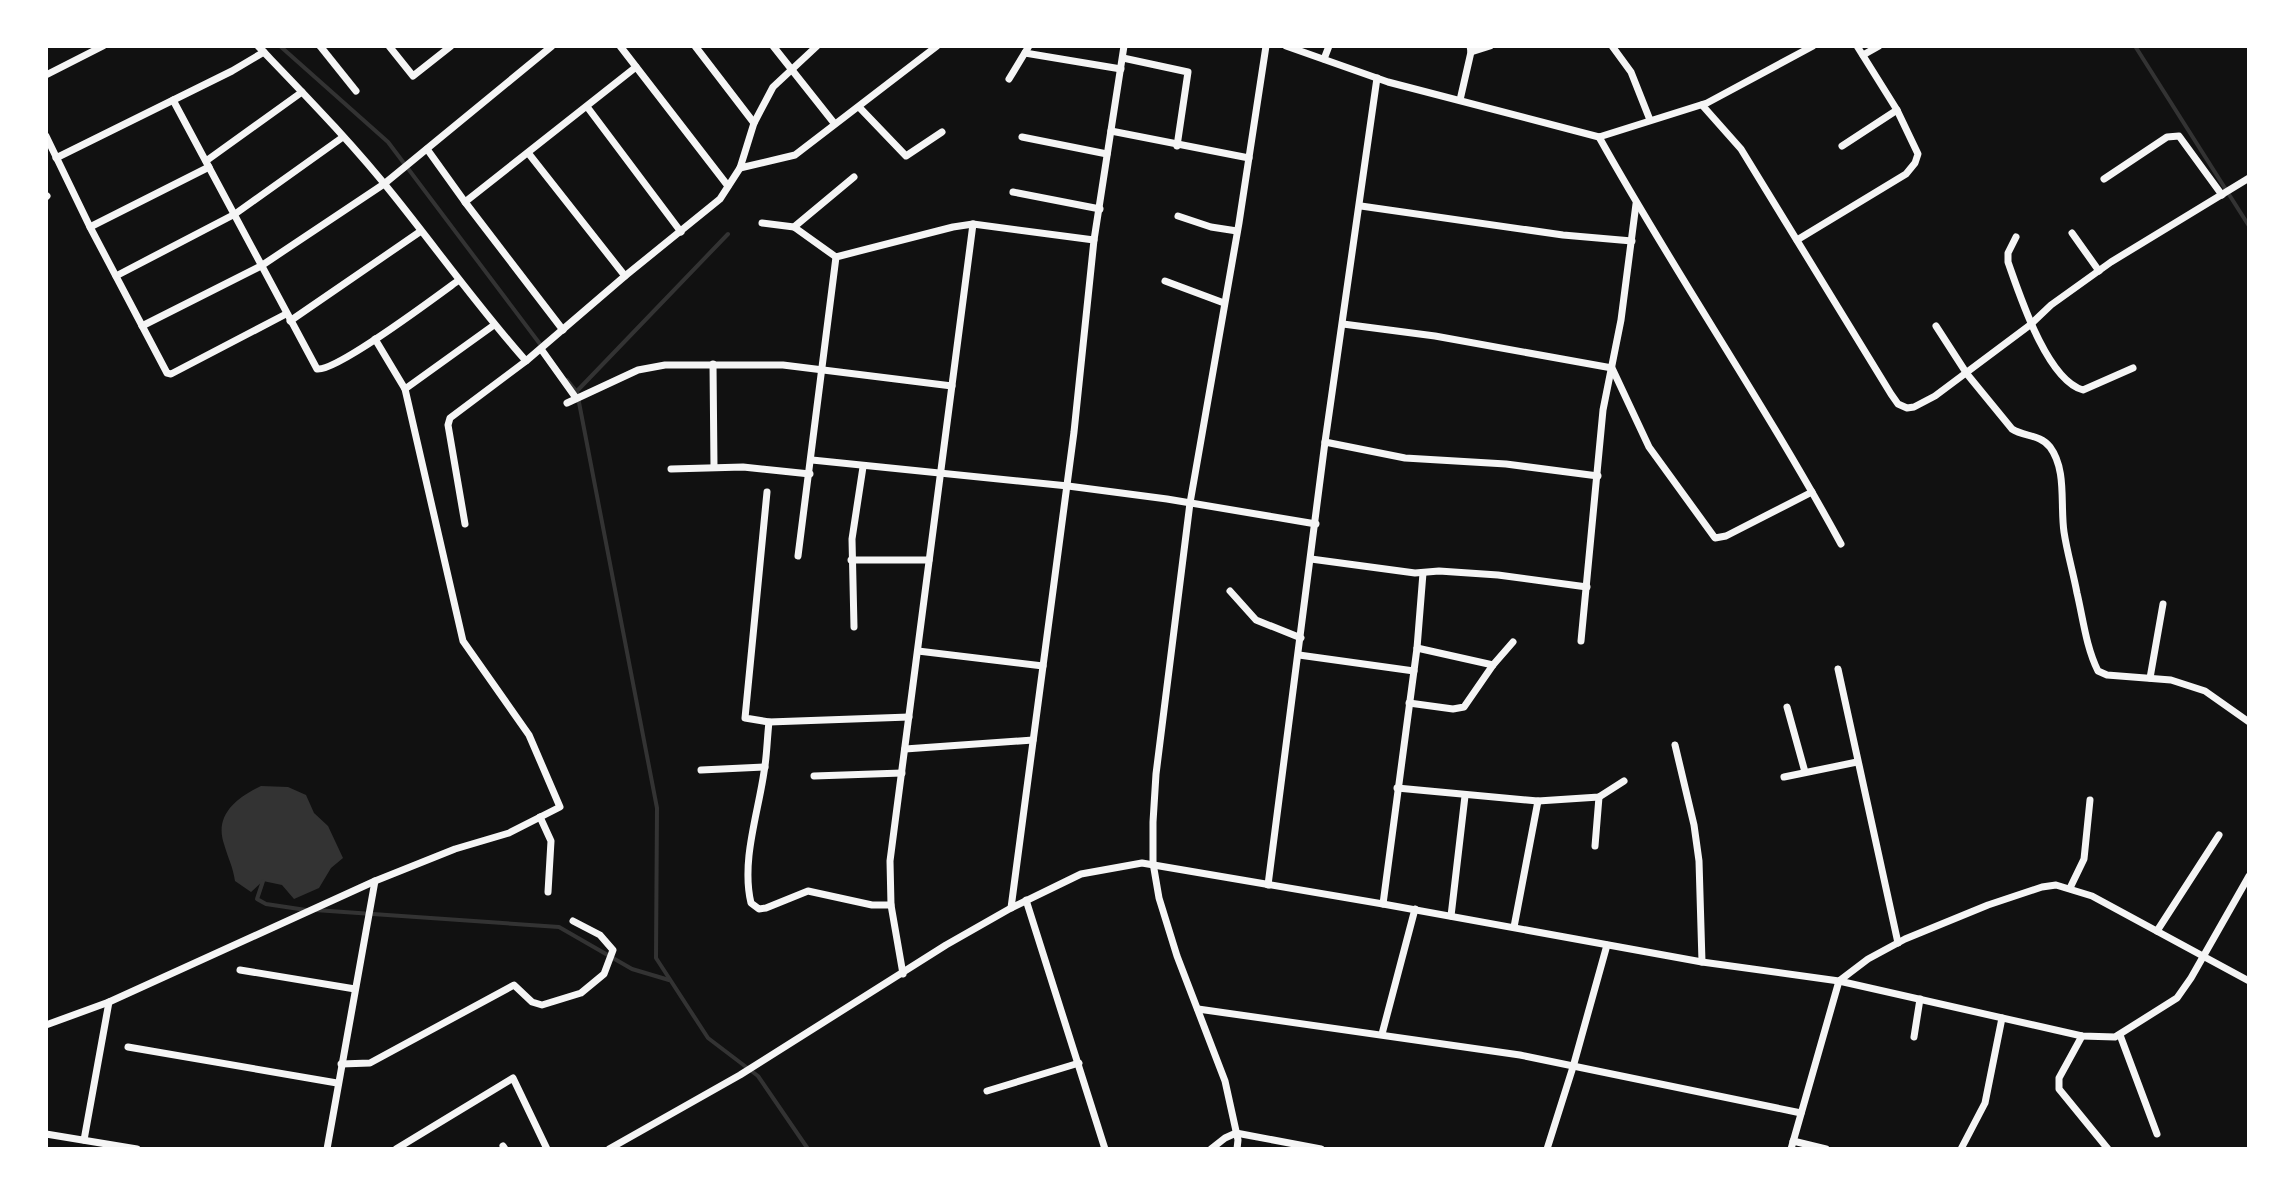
<svg xmlns="http://www.w3.org/2000/svg" width="2295" height="1195" font-family="Montserrat,sans-serif">
<style>
.water{fill:#333}
.lines{fill:none;stroke-linecap:round;stroke-linejoin:round}
.stream{stroke:#333;stroke-width:4}
.minor{stroke:#f5f5f5;stroke-width:7}
</style>
<rect width="100%" height="100%" fill="#111"/>
<path class="water" d="M261 786 288 787 306 795 314 813 328 826 343 858 331 868 319 888 294 899 282 885 263 881 251 892 235 881C233 867 228 858 224 844 214 815 237 797 261 786Z"/>
<g class="lines">
<g class="stream">
<polyline points="280,46 388,142 543,348"/>
<polyline points="2135,46 2249,226"/>
<polyline points="567,380 577,392 657,808 656,958 708,1038 758,1076 808,1149"/>
<polyline points="577,391 728,234"/>
<polyline points="263,881 257,899 266,904 306,910"/>
<polyline points="315,910 559,927 632,969 669,980"/>
</g>
<g class="minor">
<path d="M258 46C305 95 353 144 395 197 439 252 479 308 526 361"/>
<polyline points="320,46 356,91"/>
<polyline points="389,46 413,76 451,46"/>
<polyline points="620,46 728,186"/>
<polyline points="695,46 754,123"/>
<polyline points="773,46 834,123"/>
<polyline points="1286,46 1388,82 1599,137 1707,103 1813,46"/>
<polyline points="1612,46 1631,72 1650,120"/>
<polyline points="1471,52 1490,46"/>
<polyline points="1025,53 1121,69"/>
<polyline points="1863,55 1879,46"/>
<polyline points="1123,58 1188,72 1177,146"/>
<polyline points="1324,59 1329,46"/>
<polyline points="46,75 103,46"/>
<polyline points="1009,79 1029,46"/>
<path d="M173 100 317 369C336 372 437 296 459 280"/>
<polyline points="1460,100 1471,52 1470,46"/>
<polyline points="1702,105 1741,149 1891,394 1898,404 1907,408 1914,407 1935,396 2030,325 2051,305 2111,262 2249,178"/>
<polyline points="859,107 906,156 942,132"/>
<polyline points="588,108 681,232"/>
<polyline points="1111,131 1249,158"/>
<polyline points="46,136 90,227 167,373 171,374 286,314"/>
<polyline points="1022,137 1107,154"/>
<path d="M1599 137C1676 275 1766 406 1841 544"/>
<polyline points="1842,146 1897,110"/>
<polyline points="427,149 465,202 563,330"/>
<polyline points="529,154 625,276"/>
<polyline points="56,158 232,71 264,52"/>
<polyline points="206,161 302,92"/>
<polyline points="740,168 795,155 937,46"/>
<polyline points="2104,179 2167,137 2179,136 2222,195"/>
<polyline points="1013,192 1100,209"/>
<polyline points="46,197 47,196"/>
<polyline points="465,202 636,67"/>
<polyline points="1361,206 1563,235 1632,241"/>
<polyline points="1178,216 1211,227 1237,231"/>
<polyline points="762,223 794,227 836,257"/>
<polyline points="90,227 209,167"/>
<polyline points="794,227 854,177"/>
<polyline points="2072,233 2099,271"/>
<path d="M2016 237 2008 253V262C2020 296 2047 380 2083 390L2133 368"/>
<polyline points="1797,240 1906,174 1915,163 1918,154 1897,110 1857,46"/>
<polyline points="116,276 235,214 343,137"/>
<polyline points="1165,281 1224,303"/>
<polyline points="290,321 421,231"/>
<polyline points="1343,324 1435,336 1612,368 1649,447 1715,538 1726,536 1812,492"/>
<polyline points="142,326 261,266 384,184 552,46"/>
<path d="M1936 326 1967 374 2012 429C2024 437 2040 434 2050 447 2067 470 2060 504 2064 532 2067 552 2073 572 2077 593 2083 618 2086 647 2098 671L2107 675 2171 680 2205 691 2249 722"/>
<polyline points="541,349 576,398"/>
<polyline points="713,364 714,467"/>
<polyline points="405,389 494,325"/>
<polyline points="567,403 638,370 665,365 783,365 952,386"/>
<polyline points="1325,442 1405,458 1506,464 1598,476"/>
<polyline points="812,460 1068,486 1167,499 1316,524"/>
<polyline points="671,469 743,467 810,474"/>
<polyline points="767,492 745,718 769,722 909,717"/>
<polyline points="465,524 448,425 450,418 526,361 625,276 720,199 740,168 754,123 773,87 817,46"/>
<polyline points="798,556 836,257 953,227 973,224 1094,240"/>
<polyline points="1311,559 1415,573 1439,571 1498,575 1587,587"/>
<polyline points="851,560 929,560"/>
<polyline points="1230,591 1256,620 1301,638"/>
<polyline points="854,627 852,539 863,467"/>
<polyline points="1581,641 1603,410 1621,320 1636,204"/>
<polyline points="1417,648 1493,665"/>
<polyline points="918,651 1043,666"/>
<polyline points="1299,655 1414,671"/>
<polyline points="1838,669 1898,943"/>
<polyline points="2150,678 2163,604"/>
<polyline points="1409,703 1453,709 1464,707 1493,665 1513,642"/>
<polyline points="1787,707 1805,772"/>
<path d="M769 722C767 739 767 756 764 772 758 814 741 861 751 903L759 909 766 908 808 891 872 905H891"/>
<polyline points="1675,745 1694,825 1699,861 1702,962"/>
<polyline points="905,749 1033,740"/>
<polyline points="701,770 765,767"/>
<polyline points="814,776 902,773"/>
<polyline points="1784,777 1857,762"/>
<polyline points="1397,788 1538,801 1599,797 1624,781"/>
<polyline points="540,817 551,841 548,892"/>
<polyline points="1595,846 1599,797"/>
<polyline points="1268,885 1325,442 1377,78"/>
<polyline points="2070,888 2084,859 2090,800"/>
<polyline points="1026,900 1105,1149"/>
<polyline points="1383,904 1417,648 1423,573"/>
<polyline points="1011,908 1074,432 1094,240 1124,46"/>
<polyline points="1451,916 1465,796"/>
<polyline points="1514,927 1538,801"/>
<polyline points="2157,931 2219,835"/>
<polyline points="240,970 355,989"/>
<polyline points="903,974 891,905 890,861 973,224"/>
<polyline points="1198,1009 1520,1055 1801,1113"/>
<polyline points="46,1025 109,1002 375,881 455,849 509,833 560,807 529,735 463,641 405,389 375,339"/>
<polyline points="1382,1034 1415,909"/>
<polyline points="2120,1035 2157,1134"/>
<polyline points="2082,1036 2059,1078 2059,1089 2108,1149"/>
<polyline points="1914,1037 1920,999"/>
<polyline points="128,1047 337,1083"/>
<polyline points="341,1064 370,1063 514,985 532,1002 542,1005 581,993 604,974 613,950 600,935 573,921"/>
<polyline points="987,1091 1079,1063"/>
<polyline points="46,1134 137,1149"/>
<polyline points="84,1140 109,1002"/>
<polyline points="1793,1141 1826,1149"/>
<polyline points="503,1146 505,1149"/>
<polyline points="327,1149 375,881"/>
<polyline points="396,1149 513,1078 547,1149"/>
<polyline points="609,1149 740,1075 946,945 1011,908 1081,874 1142,863 1383,904 1702,962 1839,981 1868,959 1905,939 1988,905 2042,887 2056,885 2092,896 2249,981"/>
<polyline points="1211,1149 1225,1138 1236,1133 1321,1149"/>
<polyline points="1237,1149 1238,1140 1225,1081 1177,956 1159,898 1153,863 1153,822 1156,774 1190,503 1239,223 1266,46"/>
<polyline points="1547,1149 1573,1067 1607,945"/>
<polyline points="1791,1149 1839,981 2082,1036 2115,1037 2177,998 2191,978 2249,876"/>
<polyline points="1961,1149 1985,1103 2002,1018"/>
</g>
</g>
<rect width="2295" height="1195" fill="none" stroke="#ffffff" stroke-width="96"/>
</svg>
